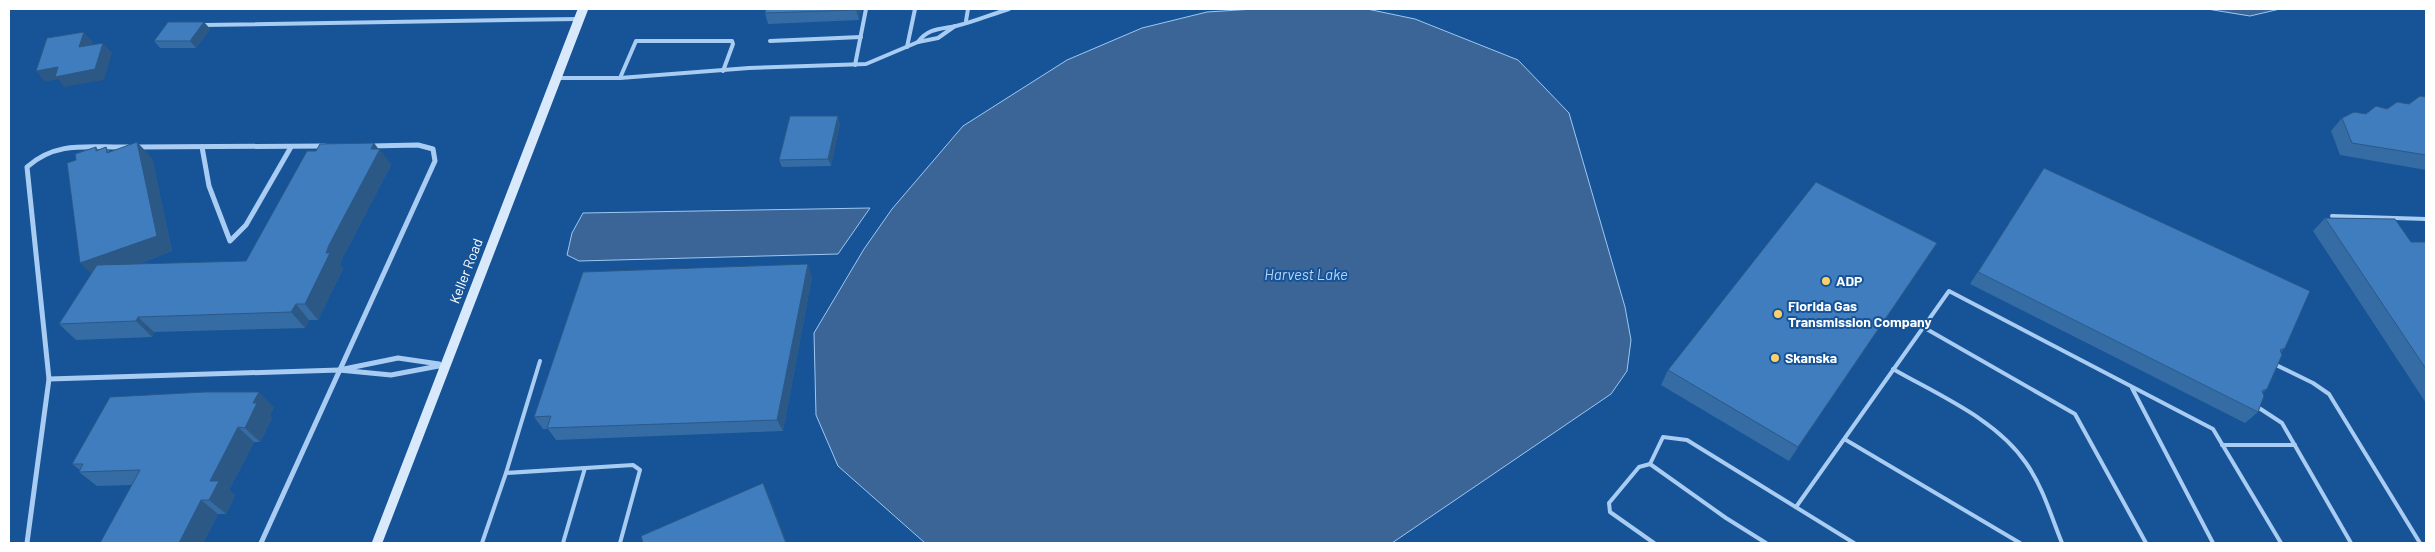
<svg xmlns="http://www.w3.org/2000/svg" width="2435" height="552" font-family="Barlow,sans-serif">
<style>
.water{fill:#3a6596;stroke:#9cc8f4}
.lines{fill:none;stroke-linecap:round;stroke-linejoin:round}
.lane{stroke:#a9ccf2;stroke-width:4}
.street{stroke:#a9ccf2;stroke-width:5}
.secondary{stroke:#d8e9fc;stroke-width:10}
.wall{fill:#366ca4}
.shaded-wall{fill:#2c5886}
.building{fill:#3f7dbf;stroke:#2c5886}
.poi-dot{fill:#ffcf6a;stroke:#165397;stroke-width:2}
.labels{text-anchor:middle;stroke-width:4;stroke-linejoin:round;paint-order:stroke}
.street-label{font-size:14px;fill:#fff;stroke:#165397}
.poi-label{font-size:14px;font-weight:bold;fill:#fff;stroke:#165397;text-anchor:start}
.water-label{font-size:15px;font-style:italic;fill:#b6d6f8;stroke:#165397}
</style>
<rect width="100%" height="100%" fill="#165397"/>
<g class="water">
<polygon points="1254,9 1367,9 1415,19 1518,60 1569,113 1625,307 1631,340 1627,371 1611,394 1392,543 925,543 838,466 816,415 814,333 864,249 892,209 963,126 1067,60 1142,28 1207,12"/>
<polygon points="2207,9 2280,9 2250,16"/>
<polygon points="870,208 838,254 579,261 567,255 572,233 583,213"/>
</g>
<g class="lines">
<g class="lane">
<polyline points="966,21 968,9"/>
<polyline points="203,25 578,19"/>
<polyline points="770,41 861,37"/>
<path d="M918 42C928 28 941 29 956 26 974 22 992 14 1009 9"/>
<polyline points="907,47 915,9"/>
<polyline points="855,65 866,9"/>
<polyline points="558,78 620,78 749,68 866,64 918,42 938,38 955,26"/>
<polyline points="620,78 636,41 732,41 733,44 723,71"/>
<polyline points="2332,216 2426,219"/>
<polyline points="1923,327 2075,414 2146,543"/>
<polyline points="540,361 506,473 633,465 640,470 620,543"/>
<polyline points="2274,364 2313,383 2329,394 2420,543"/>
<path d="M1893 369C1938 395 1996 419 2026 463 2043 487 2051 516 2062 543"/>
<polyline points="2132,388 2213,543"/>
<polyline points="2256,406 2282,423 2351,543"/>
<polyline points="1846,440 2020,543"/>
<polyline points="2222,445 2295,445"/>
<polyline points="1650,464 1726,518 1766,543"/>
<polyline points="1796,507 1949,291 2213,429 2281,543"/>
<polyline points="482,543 506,473"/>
<polyline points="563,543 585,468"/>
<polyline points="1654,543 1610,512 1609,503 1639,467 1650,464 1663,437 1687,440 1854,543"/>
</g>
<g class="street">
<polyline points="136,147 325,146"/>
<polyline points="202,147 209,186 230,241 246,225 291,147"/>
<polyline points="344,369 398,358 439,364"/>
<polyline points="49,379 339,370 391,375 444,365"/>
<path d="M27 543 49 379 27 167C57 140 90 148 128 147"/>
<polyline points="261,543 435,161 433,149 418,145 371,146"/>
</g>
<polyline class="secondary" points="377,543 583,9"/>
</g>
<g class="wall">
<polygon points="764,9 861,9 859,20 768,24 765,13 765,9"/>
<polygon points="204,22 210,29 196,48 160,48 154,41"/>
<polygon points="2426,97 2426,170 2340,155 2331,131 2342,118 2409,104"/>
<polygon points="840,123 831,166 782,167 779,160"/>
<polygon points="374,143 391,165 341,261 340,265 343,269 318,320 309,320 305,328 154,332 152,337 76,340 59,324 91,274 96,147 98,150 106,147 110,152 152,158 172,251 138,264 246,261 316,151"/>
<polygon points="2044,168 2285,348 2281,352 2267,389 2263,393 2258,412 2245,423 1970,284"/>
<polygon points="2325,218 2411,242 2426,242 2426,403 2313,231"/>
<polygon points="1937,243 1789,461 1661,385 1668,370"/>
<polygon points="812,277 783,431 556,440 548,429 543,429 534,417"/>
<polygon points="274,407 270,415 272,418 260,442 254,442 229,490 235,495 226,514 218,514 203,543 100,543 132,485 97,486 79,472 80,470 72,464"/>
</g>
<g class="shaded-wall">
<polygon points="857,9 861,9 859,20 856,10"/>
<polygon points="204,22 210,29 196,48 190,41"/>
<polygon points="84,32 93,42 88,57 79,47"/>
<polygon points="103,43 112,53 104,80 64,87 58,79 45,82 36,71 58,67"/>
<polygon points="838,116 840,123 831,166 828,159"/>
<polygon points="137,142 152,158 172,251 97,279 80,263"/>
<polygon points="374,143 379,151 380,149 391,165 341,261 340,265 343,269 318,320 305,304 326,253"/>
<polygon points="1937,243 1927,259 1789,461 1798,447"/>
<polygon points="808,264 812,277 783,431 777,420"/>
<polygon points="296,304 309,320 305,328 291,312"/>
<polygon points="138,317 154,332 152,337 136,321"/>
<polygon points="259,392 274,407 270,415 272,418 260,442 245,428 253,403"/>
<polygon points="238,427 254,442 229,490 235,495 226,514 209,500 210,481"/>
<polygon points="763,483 769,495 787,543 786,543"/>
<polygon points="201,500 218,514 203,543 179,543"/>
</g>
<g class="building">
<polygon points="766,9 857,9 856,10 765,13"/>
<polygon points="168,22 204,22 190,41 154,41"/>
<polygon points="84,32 79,47 103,43 95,69 55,77 58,67 36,71 47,38"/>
<polygon points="2420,96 2426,97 2426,155 2352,143 2342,118 2354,112 2366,114 2376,106 2387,109 2397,102 2409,104"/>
<polygon points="790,116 838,116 828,159 779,160"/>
<polygon points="137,142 157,236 80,263 67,163 76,160 75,154 96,147 96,151 106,147 107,153"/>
<polygon points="374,143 371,149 380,149 329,245 326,253 330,253 305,304 296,304 291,312 138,317 136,321 59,324 97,265 246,261 307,151 316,151 320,144"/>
<polygon points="2044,168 2310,291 2285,348 2280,350 2282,355 2267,389 2262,391 2264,396 2258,412 1978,272"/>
<polygon points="1816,182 1937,243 1798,447 1668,370"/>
<polygon points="2325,218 2395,219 2411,242 2426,242 2426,369"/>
<polygon points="808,264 777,420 547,428 551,416 534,417 583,272"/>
<polygon points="205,392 259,392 253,403 257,403 245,428 238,427 210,481 219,481 209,500 201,500 179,543 100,543 140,470 79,472 83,464 72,464 110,397"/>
<polygon points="763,483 786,543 643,543 641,536"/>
</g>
<g class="poi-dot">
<circle cx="1826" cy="281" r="5"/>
<circle cx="1778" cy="314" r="5"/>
<circle cx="1775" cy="358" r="5"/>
</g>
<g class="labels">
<g class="street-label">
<text transform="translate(466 271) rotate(-69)" y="5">Keller Road</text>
</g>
<g class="poi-label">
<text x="1836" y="286">ADP</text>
<text x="1788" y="311">Florida Gas<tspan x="1788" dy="16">Transmission Company</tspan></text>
<text x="1785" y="363">Skanska</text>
</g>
<g class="water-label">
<text x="1306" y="280">Harvest Lake</text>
</g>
</g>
<rect width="2435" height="552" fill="none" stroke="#ffffff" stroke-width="20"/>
</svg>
